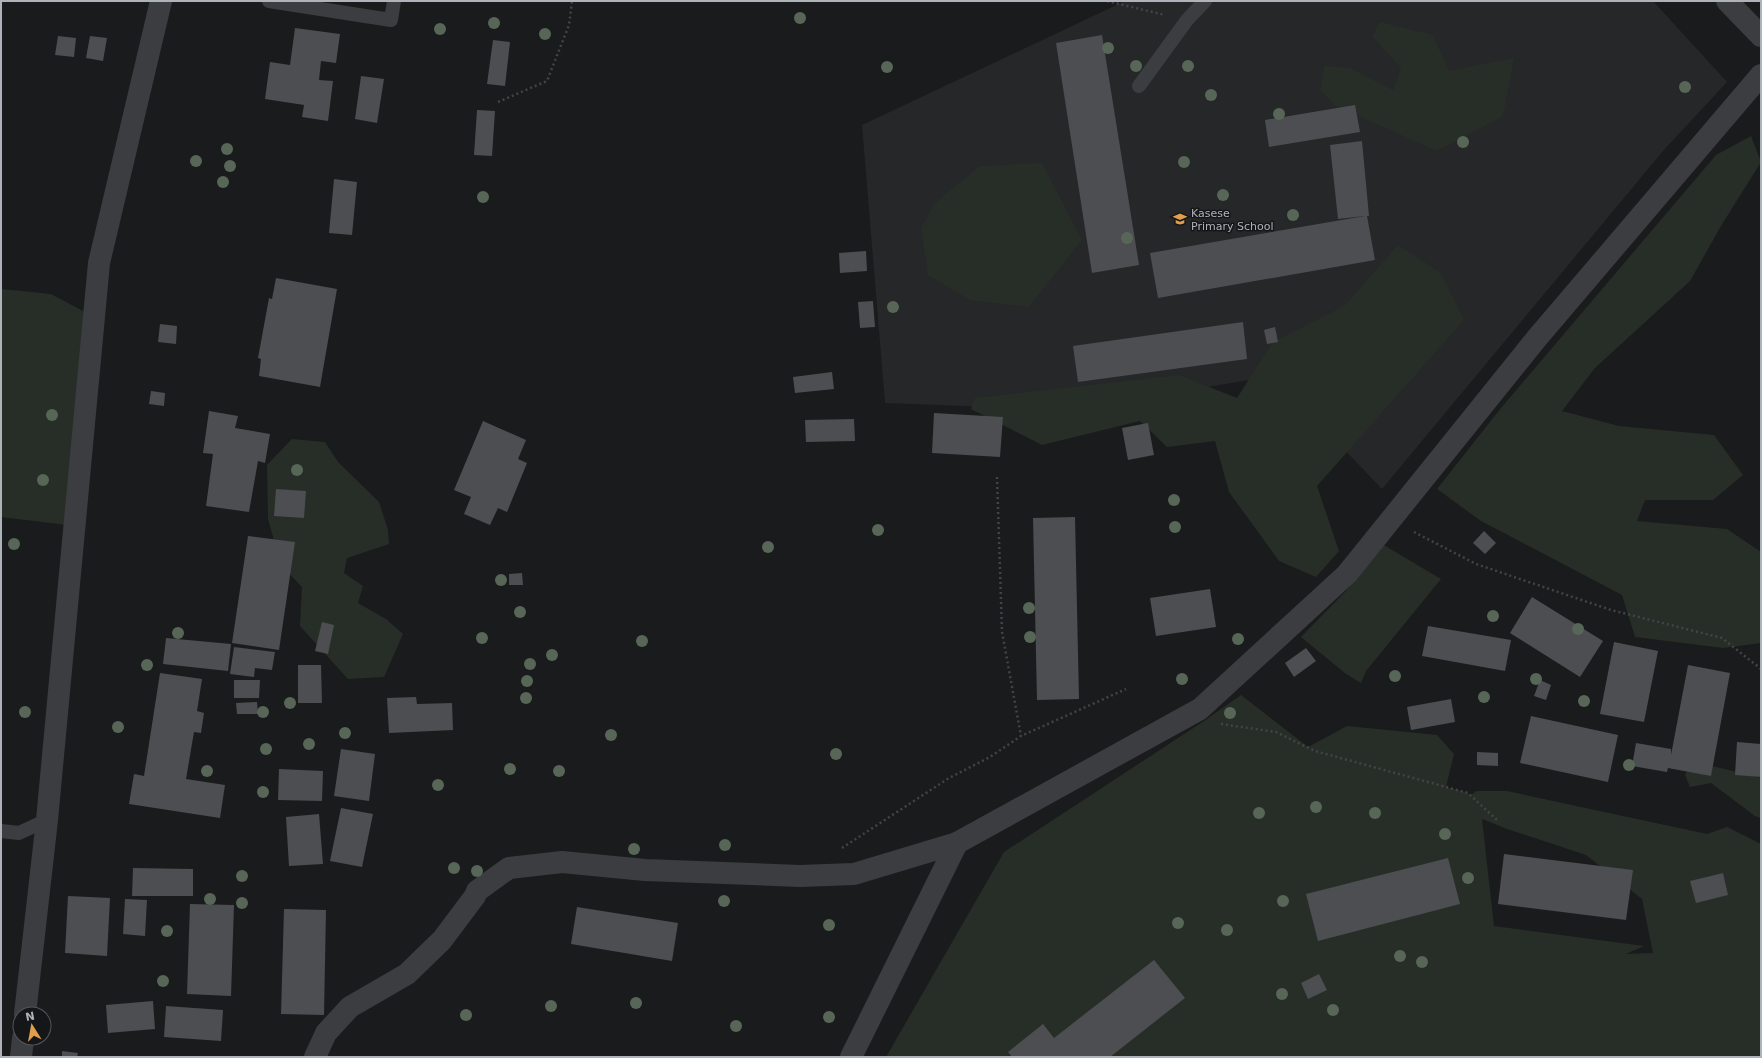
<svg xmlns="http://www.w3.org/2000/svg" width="1762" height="1058" font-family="'DejaVu Sans',sans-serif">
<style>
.built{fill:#262729}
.green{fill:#272e27;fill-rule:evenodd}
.building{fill:#4c4e51}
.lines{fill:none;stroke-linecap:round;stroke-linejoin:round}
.path{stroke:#424448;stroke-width:2.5;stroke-dasharray:2 3;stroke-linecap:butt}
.service{stroke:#3c3d41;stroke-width:14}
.minor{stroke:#3c3d41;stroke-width:22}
.tree{fill:#576657}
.labels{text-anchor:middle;stroke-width:3;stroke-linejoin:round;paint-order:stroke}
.poi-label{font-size:11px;fill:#aeb3ba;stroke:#151617;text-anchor:start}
</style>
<rect width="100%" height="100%" fill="#1a1b1c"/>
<polygon class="built" points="1125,1 1653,1 1727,82 1663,151 1382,489 1274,376 1069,410 885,403 862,125"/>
<g class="green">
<polygon points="1380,22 1433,35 1449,71 1514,58 1503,116 1437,151 1336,106 1320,90 1324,66 1350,68 1393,90 1401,68 1372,36"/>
<polygon points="1751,136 1761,162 1721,226 1690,281 1595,368 1562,411 1619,426 1714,435 1743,475 1713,500 1645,500 1637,521 1727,529 1761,552 1761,643 1723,648 1635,637 1622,595 1481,521 1437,489 1501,408 1716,155"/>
<polygon points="1042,163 1082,240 1029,307 970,300 928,275 921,228 935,203 980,166"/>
<polygon points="1398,245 1441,273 1464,320 1317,486 1339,551 1316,577 1279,561 1229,492 1215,441 1167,447 1140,421 1042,445 971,409 975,398 1179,375 1237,398 1273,342 1344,306"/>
<polygon points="1,289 51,294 100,320 75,526 1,517"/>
<polygon points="292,439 325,442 338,462 379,502 388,530 389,544 347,558 344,573 363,586 358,603 386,619 403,634 384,677 348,679 300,626 302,587 281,565 268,519 267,465"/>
<polygon points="1382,544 1441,579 1366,671 1361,683 1346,674 1301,637 1345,592"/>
<path d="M1241 695 1308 747 1347 726 1437 735 1454 754 1446 787 1468 793 1470 796 1476 791H1507L1707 834 1727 827 1761 844V1057H886L1004 852 1204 721ZM1482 819 1507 829 1586 855 1642 899 1653 953 1626 954 1644 946 1494 926Z"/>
<polygon points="1692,761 1761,778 1761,818 1755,816 1711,783 1690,787 1685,775"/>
</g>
<g class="building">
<polygon points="295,28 340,34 336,63 321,61 319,80 333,81 328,121 302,117 304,105 265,99 270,62 290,65"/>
<polygon points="1102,35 1139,265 1092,273 1056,43"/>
<polygon points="58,36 76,38 74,57 55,55"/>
<polygon points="90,36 107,38 103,61 86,58"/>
<polygon points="493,40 510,42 505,86 487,84"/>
<polygon points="361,76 384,79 377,123 355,119"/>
<polygon points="1355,105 1360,132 1269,147 1265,120"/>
<polygon points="477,110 495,111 492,156 474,155"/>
<polygon points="1362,141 1369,216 1367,216 1375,260 1158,298 1150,253 1365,216 1338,219 1330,145"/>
<polygon points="334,179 357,182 352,235 329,233"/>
<polygon points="866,251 867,271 840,273 839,253"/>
<polygon points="276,278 337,289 320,387 259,376 261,359 258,358 269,298 272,299"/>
<polygon points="873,301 875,327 860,328 858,302"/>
<polygon points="1243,322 1247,359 1078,382 1073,346"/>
<polygon points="160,324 177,326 176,344 158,342"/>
<polygon points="1275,327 1278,342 1267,344 1264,330"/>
<polygon points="832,372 834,389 795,393 793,377"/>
<polygon points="151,391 165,393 164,406 149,404"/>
<polygon points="209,411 238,416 235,428 270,434 265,463 258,461 249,512 206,506 213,454 203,453"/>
<polygon points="934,413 1003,417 1000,457 932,453"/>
<polygon points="854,419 855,441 806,442 805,420"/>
<polygon points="483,421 526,440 518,459 527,463 507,512 498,508 490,525 464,514 471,497 454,490"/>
<polygon points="1148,423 1154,455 1128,460 1122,428"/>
<polygon points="276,489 306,491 304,518 274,516"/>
<polygon points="1075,517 1079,699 1037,700 1033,518"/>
<polygon points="1484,531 1496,543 1485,554 1473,543"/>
<polygon points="248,536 295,542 279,650 232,643"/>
<polygon points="522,573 523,585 509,585 509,574"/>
<polygon points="1210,589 1216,627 1156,636 1150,598"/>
<polygon points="1532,597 1603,641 1580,677 1510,633"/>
<polygon points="322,622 334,625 328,654 315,651"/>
<polygon points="1428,626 1511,640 1505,671 1422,656"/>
<polygon points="166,638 231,644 228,671 163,664"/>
<polygon points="1614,642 1658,651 1644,722 1600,714"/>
<polygon points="234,647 275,652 272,670 255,668 254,677 230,674"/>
<polygon points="1306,648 1316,661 1294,677 1285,663"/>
<polygon points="298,665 321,665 322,703 298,703"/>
<polygon points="1688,665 1730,673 1711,776 1668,768 1667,772 1632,766 1636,743 1671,749 1671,755"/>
<polygon points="160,673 202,679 197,711 204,713 201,733 194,732 186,779 225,785 220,818 129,804 134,774 144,776"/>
<polygon points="234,680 260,680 259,698 234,698"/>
<polygon points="1540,680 1551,685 1546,700 1534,696"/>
<polygon points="416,697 417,704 452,703 453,730 389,733 387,698"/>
<polygon points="1451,699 1455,722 1411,730 1407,707"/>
<polygon points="257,702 258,714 237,714 236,703"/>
<polygon points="1531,716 1618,735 1608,782 1520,763"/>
<polygon points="1737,742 1761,744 1761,777 1735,775"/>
<polygon points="341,749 375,754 369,801 334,796"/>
<polygon points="1477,752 1498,753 1498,766 1477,765"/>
<polygon points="279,769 323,771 322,801 278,800"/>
<polygon points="341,808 373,814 362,867 330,861"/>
<polygon points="319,814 323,864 289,866 286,817"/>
<polygon points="1504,854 1633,870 1626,920 1498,904"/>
<polygon points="1448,858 1460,904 1318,941 1306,894"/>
<polygon points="133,868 193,869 193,896 132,896"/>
<polygon points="1723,873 1728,895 1696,903 1690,881"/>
<polygon points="68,896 110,898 107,956 65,953"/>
<polygon points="125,899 147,900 145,936 123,934"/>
<polygon points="190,904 234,905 231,996 187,994"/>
<polygon points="577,907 678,923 672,961 571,944"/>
<polygon points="284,909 326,910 324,1015 281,1014"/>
<polygon points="1154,960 1185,998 1110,1057 1012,1057 1008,1052 1043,1024 1054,1038"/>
<polygon points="1319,974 1327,990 1308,999 1301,983"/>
<polygon points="153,1001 155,1029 108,1033 106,1005"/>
<polygon points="166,1006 223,1010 221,1041 164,1037"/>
<polygon points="62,1051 78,1053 77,1057 62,1057"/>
</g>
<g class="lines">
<g class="path">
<polyline points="1107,1 1165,15"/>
<polyline points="498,102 547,81 569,25 572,1"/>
<polyline points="997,477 1002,632 1021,736"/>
<polyline points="1414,532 1476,564 1611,610 1722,638 1761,669"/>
<polyline points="1221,724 1276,732 1315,751 1468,793 1497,820"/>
<polyline points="842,848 949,778 990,757 1021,736 1126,689"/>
</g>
<g class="service">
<polyline points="269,1 391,20 394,1"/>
<polyline points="1139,86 1187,20 1205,1"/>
<polyline points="1,831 19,833 47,820"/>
</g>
<g class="minor">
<polyline points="1727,1 1761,36"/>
<polyline points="25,1014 47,820 99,263 161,1"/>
<polyline points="21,1057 23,1038"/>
<polyline points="315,1057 326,1033 350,1007 407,974 442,940 475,896 477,891 509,868 562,862 645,870 800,876 854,874 957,843"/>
<polyline points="851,1057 957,843 1200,709 1347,574 1537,338 1761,75"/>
</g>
</g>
<g class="tree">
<circle cx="800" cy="18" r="6"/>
<circle cx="494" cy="23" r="6"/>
<circle cx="440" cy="29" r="6"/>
<circle cx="545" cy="34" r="6"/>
<circle cx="1108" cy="48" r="6"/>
<circle cx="1136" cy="66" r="6"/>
<circle cx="1188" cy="66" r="6"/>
<circle cx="887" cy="67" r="6"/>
<circle cx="1685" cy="87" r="6"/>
<circle cx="1211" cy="95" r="6"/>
<circle cx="1279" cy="114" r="6"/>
<circle cx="1463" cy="142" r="6"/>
<circle cx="227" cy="149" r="6"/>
<circle cx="196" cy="161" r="6"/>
<circle cx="1184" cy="162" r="6"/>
<circle cx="230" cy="166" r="6"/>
<circle cx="223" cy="182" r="6"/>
<circle cx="1223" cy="195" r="6"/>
<circle cx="483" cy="197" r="6"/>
<circle cx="1293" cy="215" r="6"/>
<circle cx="1127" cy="238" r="6"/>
<circle cx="893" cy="307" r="6"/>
<circle cx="52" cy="415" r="6"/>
<circle cx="297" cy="470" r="6"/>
<circle cx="43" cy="480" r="6"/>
<circle cx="1174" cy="500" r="6"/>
<circle cx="1175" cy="527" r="6"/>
<circle cx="878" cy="530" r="6"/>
<circle cx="14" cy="544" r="6"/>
<circle cx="768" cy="547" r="6"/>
<circle cx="501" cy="580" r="6"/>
<circle cx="1029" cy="608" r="6"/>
<circle cx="520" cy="612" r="6"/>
<circle cx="1493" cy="616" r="6"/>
<circle cx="1578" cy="629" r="6"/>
<circle cx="178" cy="633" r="6"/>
<circle cx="1030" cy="637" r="6"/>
<circle cx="482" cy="638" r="6"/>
<circle cx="1238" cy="639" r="6"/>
<circle cx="642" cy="641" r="6"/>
<circle cx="552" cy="655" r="6"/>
<circle cx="530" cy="664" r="6"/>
<circle cx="147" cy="665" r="6"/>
<circle cx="1395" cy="676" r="6"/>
<circle cx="1182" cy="679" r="6"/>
<circle cx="1536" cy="679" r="6"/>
<circle cx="527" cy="681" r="6"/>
<circle cx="1484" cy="697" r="6"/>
<circle cx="526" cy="698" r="6"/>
<circle cx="1584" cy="701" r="6"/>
<circle cx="290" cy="703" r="6"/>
<circle cx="25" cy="712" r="6"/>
<circle cx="263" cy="712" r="6"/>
<circle cx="1230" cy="713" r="6"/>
<circle cx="118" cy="727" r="6"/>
<circle cx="345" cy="733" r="6"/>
<circle cx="611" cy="735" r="6"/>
<circle cx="309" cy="744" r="6"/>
<circle cx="266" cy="749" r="6"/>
<circle cx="836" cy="754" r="6"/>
<circle cx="1629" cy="765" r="6"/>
<circle cx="510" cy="769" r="6"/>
<circle cx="207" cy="771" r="6"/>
<circle cx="559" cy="771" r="6"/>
<circle cx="438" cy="785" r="6"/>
<circle cx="263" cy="792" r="6"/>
<circle cx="1316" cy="807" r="6"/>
<circle cx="1259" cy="813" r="6"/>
<circle cx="1375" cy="813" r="6"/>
<circle cx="1445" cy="834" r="6"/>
<circle cx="725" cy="845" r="6"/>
<circle cx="634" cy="849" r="6"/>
<circle cx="454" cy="868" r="6"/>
<circle cx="477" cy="871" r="6"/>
<circle cx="242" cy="876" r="6"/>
<circle cx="1468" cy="878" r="6"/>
<circle cx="210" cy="899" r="6"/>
<circle cx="724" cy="901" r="6"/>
<circle cx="1283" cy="901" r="6"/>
<circle cx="242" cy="903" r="6"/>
<circle cx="1178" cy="923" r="6"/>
<circle cx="829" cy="925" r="6"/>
<circle cx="1227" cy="930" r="6"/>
<circle cx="167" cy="931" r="6"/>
<circle cx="1400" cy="956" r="6"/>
<circle cx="1422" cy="962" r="6"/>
<circle cx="163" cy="981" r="6"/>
<circle cx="1282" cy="994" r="6"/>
<circle cx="636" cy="1003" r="6"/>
<circle cx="551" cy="1006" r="6"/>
<circle cx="1333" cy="1010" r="6"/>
<circle cx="466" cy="1015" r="6"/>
<circle cx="829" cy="1017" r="6"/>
<circle cx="736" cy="1026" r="6"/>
</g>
<defs>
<g id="school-bare" transform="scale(1.08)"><path d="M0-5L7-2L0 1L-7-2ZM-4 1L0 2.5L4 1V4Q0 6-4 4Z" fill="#e19f4d" stroke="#151617" stroke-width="2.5" paint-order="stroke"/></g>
</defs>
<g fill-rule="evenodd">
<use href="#school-bare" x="1180" y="219"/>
</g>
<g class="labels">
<g class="poi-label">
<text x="1191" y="217">Kasese<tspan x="1191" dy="13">Primary School</tspan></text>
</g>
</g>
<rect width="1762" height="1058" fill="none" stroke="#aeb3ba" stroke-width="4"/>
<g transform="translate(32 1026) rotate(349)"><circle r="19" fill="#151617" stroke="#525558"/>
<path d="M0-3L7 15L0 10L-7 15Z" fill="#e19f4d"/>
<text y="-6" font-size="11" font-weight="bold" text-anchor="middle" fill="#aeb3ba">N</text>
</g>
</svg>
